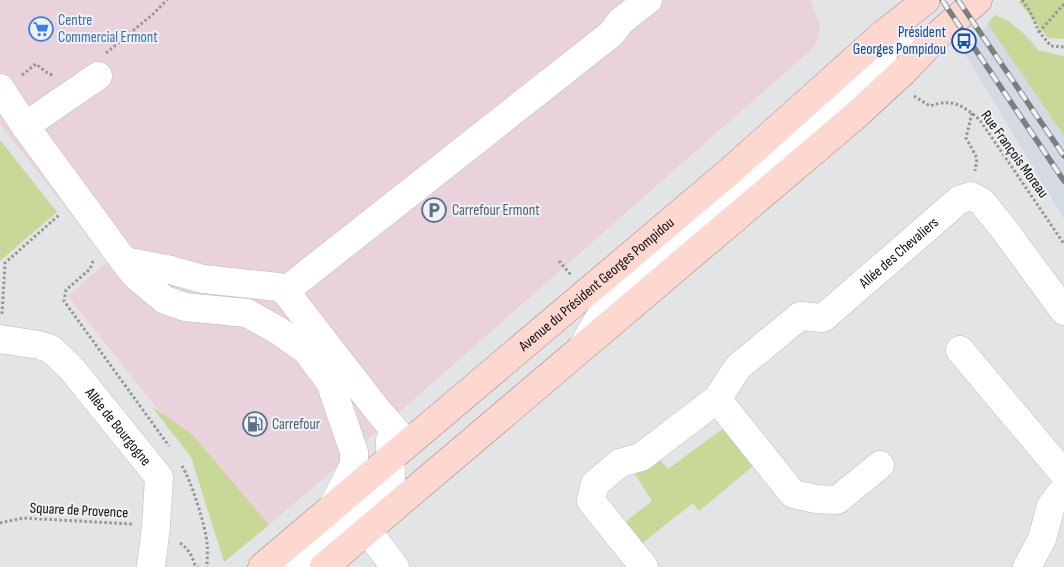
<svg xmlns="http://www.w3.org/2000/svg" width="1064" height="567" font-family="'Sofia Sans Condensed',sans-serif">
<style>
.commercial{fill:#ead2dd}
.built{fill:#d4dae3}
.green{fill:#c8d896}
.lines{fill:none;stroke-linecap:round;stroke-linejoin:round}
.minor-casing{stroke:#bbbdbf;stroke-width:29}
.major-casing{stroke:#a78078;stroke-width:29}
.path{stroke:#949597;stroke-width:3;stroke-dasharray:2.5 2.5;stroke-linecap:butt}
.minor{stroke:#fff;stroke-width:28}
.major{stroke:#fcd8d0;stroke-width:28}
.rail-casing{stroke:#7d7e7f;stroke-width:5.5}
.rail{stroke:#eff1f3;stroke-width:4;stroke-dasharray:11;stroke-linecap:butt}
.labels{text-anchor:middle;stroke-width:4;stroke-linejoin:round;paint-order:stroke}
.shop-label{font-size:15px;fill:#366cbe;stroke:#eff1f3;text-anchor:start}
.transit-label{font-size:15px;fill:#164399;stroke:#eff1f3;text-anchor:end}
.street-label{font-size:15px;fill:#0d0e0e;stroke:#eff1f3}
.service-label{font-size:15px;fill:#4e5e75;stroke:#eff1f3;text-anchor:start}
</style>
<rect width="100%" height="100%" fill="#e2e4e6"/>
<polygon class="commercial" points="0,0 811,0 820,26 818,39 814,47 345,460 257,535 68,296 108,261 0,124"/>
<polygon class="built" points="995,15 1008,21 1031,40 1064,89 1064,219 962,49 980,33"/>
<g class="green">
<polygon points="1021,0 1064,0 1064,39 1048,38 1019,2"/>
<polygon points="995,15 1008,21 1022,32 1038,50 1064,56 1064,136 988,24"/>
<polygon points="0,140 57,212 0,261"/>
<polygon points="152,407 192,434 269,525 224,562 191,457"/>
<polygon points="724,428 758,462 699,511 693,503 640,545 624,523 652,501 635,474 657,457 668,469"/>
</g>
<g class="lines">
<g class="minor-casing">
<g id="minor">
<polyline points="98,76 25,126 124,261 136,276 165,300 185,307 247,313 279,331 306,350 330,382 354,452 354,465 333,506"/>
<polyline points="0,88 25,126"/>
<polyline points="124,261 167,269 203,279 278,287 285,291 379,412 407,444"/>
<polyline points="285,291 611,34 621,21 648,0"/>
<path id="s1" d="M0 339 39 345 51 349 71 368 159 477 156 526 151 567"/>
<polyline points="583,346 605,308 869,82 883,56 881,36 927,47"/>
<polyline points="960,350 1064,474"/>
<polyline points="717,399 793,494 816,499 837,500 880,465"/>
<polyline points="367,530 395,567"/>
<polyline points="298,567 363,512 384,492 391,482 390,440"/>
<path id="s2" d="M644 567 591 501 595 484 620 463 641 457 717 399 738 367 800 316 823 318 959 200 971 196 982 202 1003 228 1064 311"/>
<polyline points="1027,567 1042,539 1051,506 1064,489"/>
</g>
</g>
<g class="major-casing">
<g id="major">
<path id="s3" d="M262 567 730 171 881 36 926 0"/>
<polyline points="324,567 853,118 904,71 942,31 978,0"/>
</g>
</g>
<g class="path">
<polyline points="1022,0 1030,11 1039,32 1051,46 1064,47"/>
<polyline points="1039,32 1064,4"/>
<polyline points="106,53 152,15 167,0"/>
<polyline points="22,75 36,64 46,72 54,76"/>
<path d="M914 96 930 106C953 98 962 105 980 120L1064 244"/>
<polyline points="972,113 966,138 977,158 975,171"/>
<polyline points="93,261 90,269 66,290 64,301 169,446"/>
<polyline points="559,261 571,275"/>
<polyline points="2,314 5,263 59,215"/>
<path d="M182 466C191 480 206 527 207 544 208 551 207 559 207 567"/>
<polyline points="0,523 23,518 132,524"/>
<path d="M180 543C188 548 192 556 195 565L198 567"/>
</g>
<use href="#minor" class="minor"/>
<use href="#major" class="major"/>
<g class="rail-casing">
<g id="rail">
<polyline points="942,0 1064,181"/>
<polyline points="958,0 1064,156"/>
</g>
</g>
<use href="#rail" class="rail"/>
</g>
<defs>
<g id="supermarket-ring" transform="scale(1.25)"><circle r="9.5" fill="#eff1f3" stroke="#3f7fe0" stroke-width="1.5"/><path d="M-6-5.5h2.5l.6 2H6L4.5 2H-2.5L-4.4-4H-6ZM-1.5 3.2a1.3 1.3 0 1 0 .1 0ZM3 3.2a1.3 1.3 0 1 0 .1 0Z" fill="#3f7fe0"/></g>
<g id="bus-ring" transform="scale(1.25)"><circle r="9.5" fill="#eff1f3" stroke="#1a4fb4" stroke-width="1.5"/><path d="M-5-6H5V4H4V6H2V4H-2V6H-4V4H-5ZM-3.5-4V0h7V-4ZM-3.5 1.2v1.5H-2V1.2ZM2 1.2v1.5H3.5V1.2Z" fill="#1a4fb4"/></g>
<g id="parking-ring" transform="scale(1.25)"><circle r="9.5" fill="#eff1f3" stroke="#5c6f8a" stroke-width="1.5"/><path d="M-3.5-5.5H1a3.5 3.5 0 0 1 0 7H-1V5.5H-3.5ZM-1-3.4V-.6H.8a1.4 1.4 0 0 0 0-2.8Z" fill="#5c6f8a"/></g>
<g id="fuel-ring" transform="scale(1.25)"><circle r="9.5" fill="#eff1f3" stroke="#5c6f8a" stroke-width="1.5"/><path d="M-5.5-6h7V0h2V4h1.3V-2.5L3-4.5l.8-.8L6-3V5H2.5V1h-1V6h-7ZM-4.2-4.7v3.2H.2V-4.7Z" fill="#5c6f8a"/></g>
</defs>
<g fill-rule="evenodd">
<use href="#supermarket-ring" x="41" y="29"/>
<use href="#bus-ring" x="964" y="41"/>
<use href="#parking-ring" x="434" y="210"/>
<use href="#fuel-ring" x="255" y="424"/>
</g>
<g class="labels">
<g class="shop-label">
<text x="58" y="25">Centre<tspan x="58" dy="17">Commercial Ermont</tspan></text>
</g>
<g class="transit-label">
<text x="946" y="37">Président<tspan x="946" dy="17">Georges Pompidou</tspan></text>
</g>
<g class="street-label">
<text transform="translate(1015 154) rotate(54)" y="5">Rue François Moreau</text>
<text dy="5" stroke="none"><textPath href="#s2" startOffset="494">Allée des Chevaliers</textPath></text>
<text dy="5" stroke="none"><textPath href="#s3" startOffset="438">Avenue du Président Georges Pompidou</textPath></text>
<text dy="5" stroke="none"><textPath href="#s1" startOffset="155">Allée de Bourgogne</textPath></text>
<text transform="translate(79 510) rotate(3)" y="5">Square de Provence</text>
</g>
<g class="service-label">
<text x="452" y="215">Carrefour Ermont</text>
<text x="272" y="429">Carrefour</text>
</g>
</g>
</svg>
